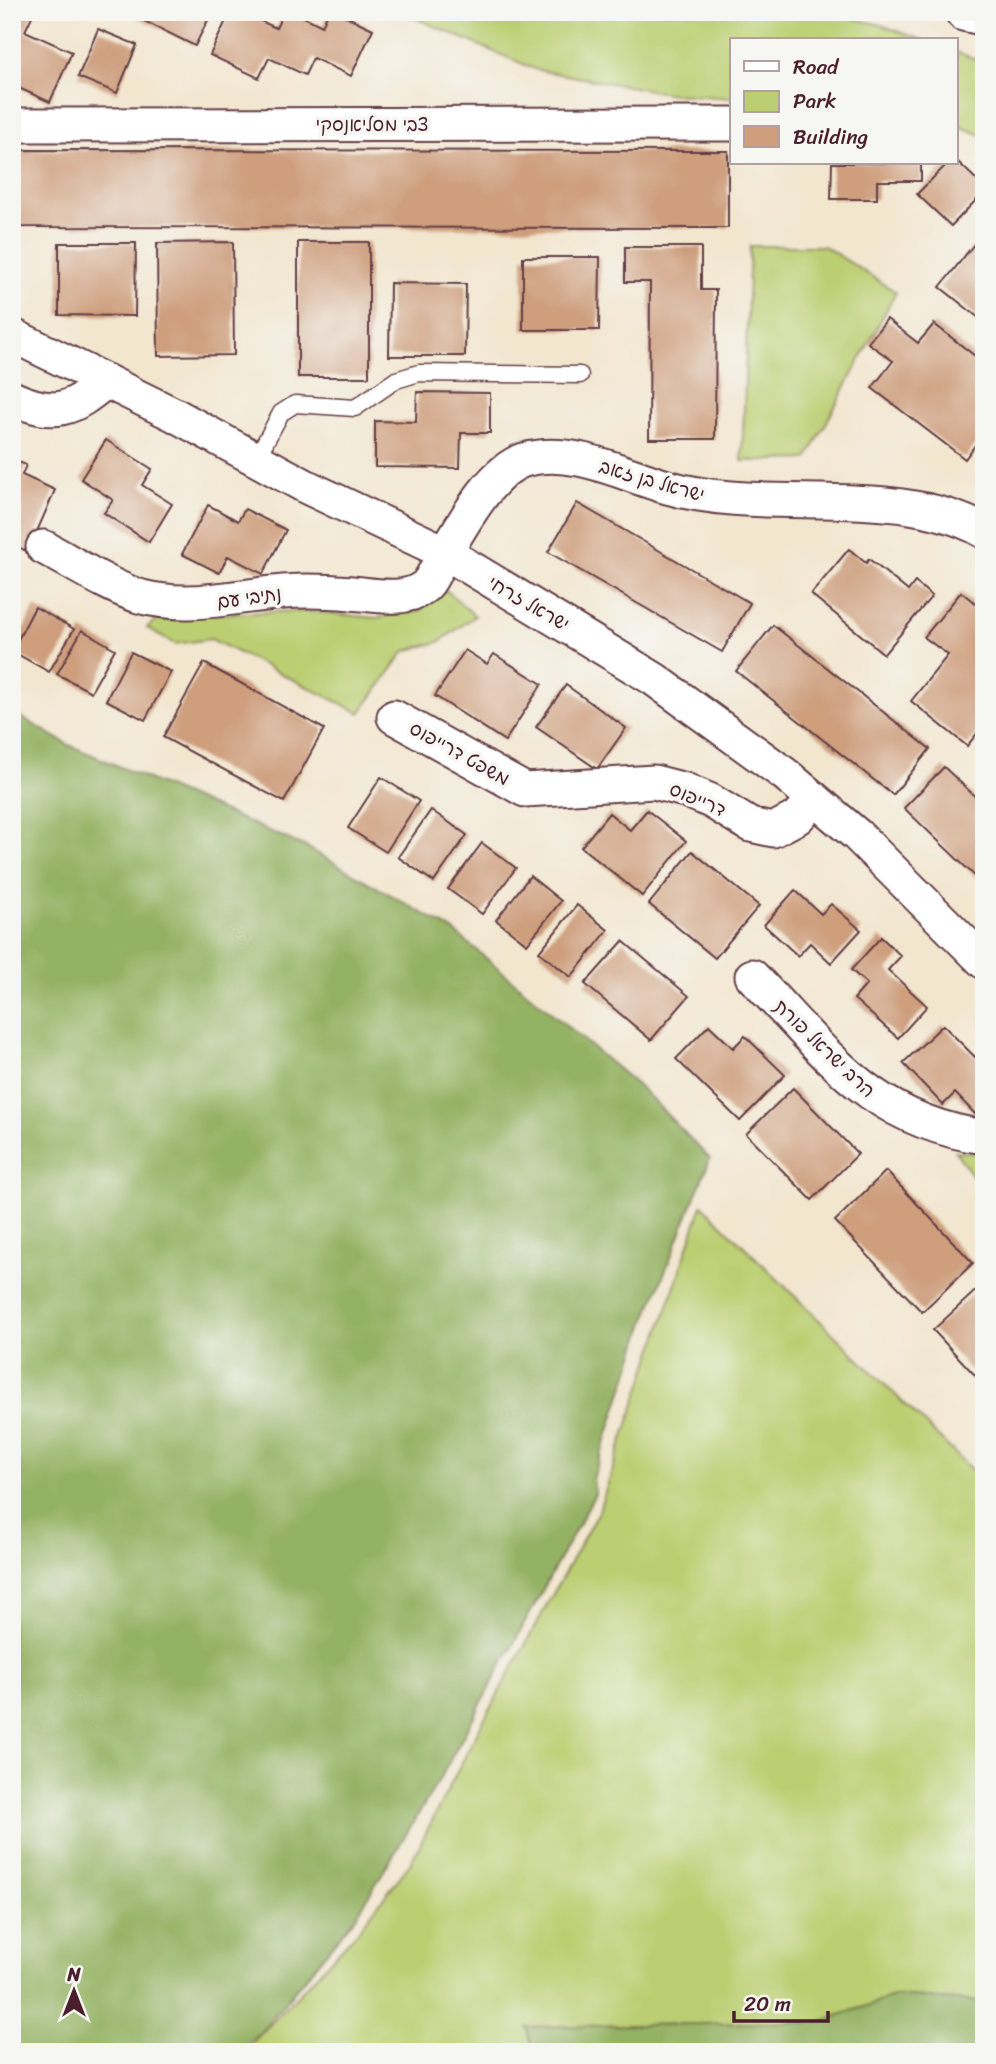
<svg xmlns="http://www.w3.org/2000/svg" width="996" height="2064" font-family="Sriracha,'Playpen Sans Hebrew',sans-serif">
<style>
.green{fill:#bbcf72;stroke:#82774e;stroke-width:2}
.forest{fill:#94b264;stroke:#6f6848;stroke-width:2}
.building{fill:#ce9e7d}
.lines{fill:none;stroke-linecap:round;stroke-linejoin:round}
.lane-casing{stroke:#633d44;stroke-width:19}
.street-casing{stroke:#633d44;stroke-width:37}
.secondary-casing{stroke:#633d44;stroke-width:42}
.lane{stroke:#fff;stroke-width:16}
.street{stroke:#fff;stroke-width:33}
.secondary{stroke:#fff;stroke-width:38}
.labels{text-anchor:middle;stroke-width:7;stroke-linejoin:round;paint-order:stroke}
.street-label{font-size:19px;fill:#4a1f2b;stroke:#f6f6f2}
</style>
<rect width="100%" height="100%" fill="#f6f6f2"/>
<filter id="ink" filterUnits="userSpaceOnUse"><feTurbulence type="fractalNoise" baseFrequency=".0143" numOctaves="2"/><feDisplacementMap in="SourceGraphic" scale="14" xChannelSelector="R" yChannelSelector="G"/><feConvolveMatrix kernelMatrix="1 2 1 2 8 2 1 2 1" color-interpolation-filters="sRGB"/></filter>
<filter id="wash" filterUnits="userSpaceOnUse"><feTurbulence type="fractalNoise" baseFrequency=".00686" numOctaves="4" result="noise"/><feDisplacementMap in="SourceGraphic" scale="28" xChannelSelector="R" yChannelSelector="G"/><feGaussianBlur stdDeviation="1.57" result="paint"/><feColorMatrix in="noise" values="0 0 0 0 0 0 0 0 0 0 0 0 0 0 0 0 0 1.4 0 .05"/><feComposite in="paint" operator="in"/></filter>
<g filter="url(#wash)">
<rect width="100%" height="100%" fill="#f2e6cf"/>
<g class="green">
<polygon points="401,12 825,12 881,25 923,40 732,40 732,98 673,94 537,70"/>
<polygon points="956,52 984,62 984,136 956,125"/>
<polygon points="750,246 824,246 896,292 807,459 742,461"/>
<polygon points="446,590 475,616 439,642 405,651 360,713 211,639 175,644 147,628 161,616 302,611 377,618 419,611"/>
<polygon points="955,1151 984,1154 984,1191"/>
<polygon points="702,1205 984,1482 984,2002 896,1996 819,2022 527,2027 534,2052 244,2052 355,1934 410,1864 480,1727 599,1510"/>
</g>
<g class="forest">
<polygon points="12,712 69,745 306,847 454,931 643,1090 710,1159 646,1319 593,1479 595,1494 442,1775 357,1915 259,2034 237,2052 12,2052"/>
<polygon points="896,1996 984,2002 984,2052 534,2052 527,2027 819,2022"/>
</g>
<g id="blocks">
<g class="building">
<polygon points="12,12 33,14 25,31 72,52 50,102 12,85"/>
<polygon points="126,12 212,12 195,46"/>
<polygon points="230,12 241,12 276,28 284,12 294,12 322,26 328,12 337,12 373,29 351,76 313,58 305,75 269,58 259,78 210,55"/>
<polygon points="98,29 137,45 117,93 78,77"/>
<polygon points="12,150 728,151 728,228 12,227"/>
<polygon points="956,160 984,187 984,192 951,226 917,194 948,163 956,163"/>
<polygon points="832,163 921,163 921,181 877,181 877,199 831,199"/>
<polygon points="233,242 234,355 158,356 157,243"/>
<rect x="298" y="242" width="71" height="135"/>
<polygon points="59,243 136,243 135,316 59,315"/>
<polygon points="975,243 984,250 984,322 940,287"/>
<polygon points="625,247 701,247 701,290 716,290 715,439 649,439 650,282 625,282"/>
<polygon points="523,257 600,257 599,330 523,330"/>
<polygon points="390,283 466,284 465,356 389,356"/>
<polygon points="887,319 918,343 934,324 984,363 984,450 976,444 965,459 872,388 893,361 868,343"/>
<polygon points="417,392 490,393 490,433 461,433 460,468 375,467 375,421 416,422"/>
<polygon points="106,440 152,469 142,485 172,504 149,542 104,513 113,500 81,479"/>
<polygon points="12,459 26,465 22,475 55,490 28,552 12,544"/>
<polygon points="577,503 750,603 722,652 548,552"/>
<polygon points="208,505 238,521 245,509 286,530 263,574 228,556 219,573 182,554"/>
<polygon points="849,549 866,563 869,559 908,591 915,582 932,596 884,654 811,594"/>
<polygon points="961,592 984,610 984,725 967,746 911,701 948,655 924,637"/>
<polygon points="35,607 74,629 49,672 12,651"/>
<polygon points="773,625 930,749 893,795 736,671"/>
<polygon points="82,630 115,649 91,692 57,674"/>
<polygon points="465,650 487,664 494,654 542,684 505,741 435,696"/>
<polygon points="131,652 171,672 145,720 106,700"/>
<polygon points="204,663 324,729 284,802 163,737"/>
<polygon points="566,685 626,728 597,769 536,727"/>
<polygon points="944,767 984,805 984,885 904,808"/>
<polygon points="381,777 419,801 386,852 348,828"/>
<polygon points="431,810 467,835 434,882 398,857"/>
<polygon points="647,810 686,841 642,896 581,847 609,813 630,830"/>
<polygon points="482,843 516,868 482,914 448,889"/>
<polygon points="692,851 759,906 715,958 649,904"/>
<polygon points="530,876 561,901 527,944 496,920"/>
<polygon points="795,890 821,914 831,904 861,930 831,963 810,943 798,956 764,925"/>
<polygon points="577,905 608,930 571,977 539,952"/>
<polygon points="881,937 901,956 888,970 927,1006 898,1038 854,999 867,984 851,970"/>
<polygon points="623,941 689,996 651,1040 585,984"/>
<polygon points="709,1025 733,1048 745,1036 785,1075 740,1121 676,1059"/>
<polygon points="943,1025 975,1057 982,1050 984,1052 984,1110 977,1116 955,1093 943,1105 903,1063"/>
<polygon points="793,1088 858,1154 812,1200 746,1134"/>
<polygon points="886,1171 973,1263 922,1312 835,1221"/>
<polygon points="984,1283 984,1385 933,1330"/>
</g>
</g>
</g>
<g filter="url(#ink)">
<use href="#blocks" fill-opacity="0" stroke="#633d44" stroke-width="2"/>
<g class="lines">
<g class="lane-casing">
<polyline id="lane" points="256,459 281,413 295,404 355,408 396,380 419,373 580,375"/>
</g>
<g class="street-casing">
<g id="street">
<polyline points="12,125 732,124"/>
<polyline points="12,335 175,415 307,487 446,553 654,679 786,775 857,835 984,962"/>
<path d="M12 398C55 417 71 411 106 381"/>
<path d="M43 547C70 561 113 589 142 597 190 609 235 596 283 592 306 590 329 591 352 593 374 595 405 602 424 587 431 582 436 568 441 560 459 531 489 471 524 460 572 446 622 474 667 487 766 516 894 481 984 531"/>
<polyline points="394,717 525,790 654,782 685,790 711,801 750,825 773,830 798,817 814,799"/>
<path d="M752 976C828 1054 869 1120 984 1137"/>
</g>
</g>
<g class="secondary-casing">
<polyline id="secondary" points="965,12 984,16"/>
</g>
<use href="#lane" class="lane"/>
<use href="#street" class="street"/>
<use href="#secondary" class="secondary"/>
</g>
</g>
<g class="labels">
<g class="street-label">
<text x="372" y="131">צבי מסליאנסקי</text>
<text transform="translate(652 480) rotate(16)" y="7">ישראל בן זאב</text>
<text transform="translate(249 597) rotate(-8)" y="7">נתיבי עם</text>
<text transform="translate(529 603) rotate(30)" y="7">ישראל זרחי</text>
<text transform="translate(460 753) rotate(29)" y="7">משפט דרייפוס</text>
<text transform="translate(698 799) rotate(23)" y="7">דרייפוס</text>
<text transform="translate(825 1048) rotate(44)" y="7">הרב ישראל פורת</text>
</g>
</g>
<rect width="996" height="2064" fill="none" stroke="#f6f6f2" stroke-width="42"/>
<rect x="730" y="38" width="228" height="126" fill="#f6f6f2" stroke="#b1a0a2" stroke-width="2"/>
<rect x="744" y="61" width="35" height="10" fill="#ffffff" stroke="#b1a0a2" stroke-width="2"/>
<text x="793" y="74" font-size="21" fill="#4a1f2b">Road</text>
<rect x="744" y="91" width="35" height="21" fill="#bbcf72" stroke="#b1a0a2" stroke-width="2"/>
<text x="793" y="108" font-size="21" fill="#4a1f2b">Park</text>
<rect x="744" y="126" width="35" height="21" fill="#ce9e7d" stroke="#b1a0a2" stroke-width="2"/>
<text x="793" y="144" font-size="21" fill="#4a1f2b">Building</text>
<g transform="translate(74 1991)" stroke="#f6f6f2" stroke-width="5" paint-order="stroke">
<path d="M0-5L12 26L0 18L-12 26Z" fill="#4a1f2b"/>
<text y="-10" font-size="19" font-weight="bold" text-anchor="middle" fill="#4a1f2b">N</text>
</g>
<path d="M734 2011v10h94v-10" fill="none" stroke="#4a1f2b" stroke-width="3.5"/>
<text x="744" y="2011" font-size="21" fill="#4a1f2b" stroke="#f6f6f2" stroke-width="5" paint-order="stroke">20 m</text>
</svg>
